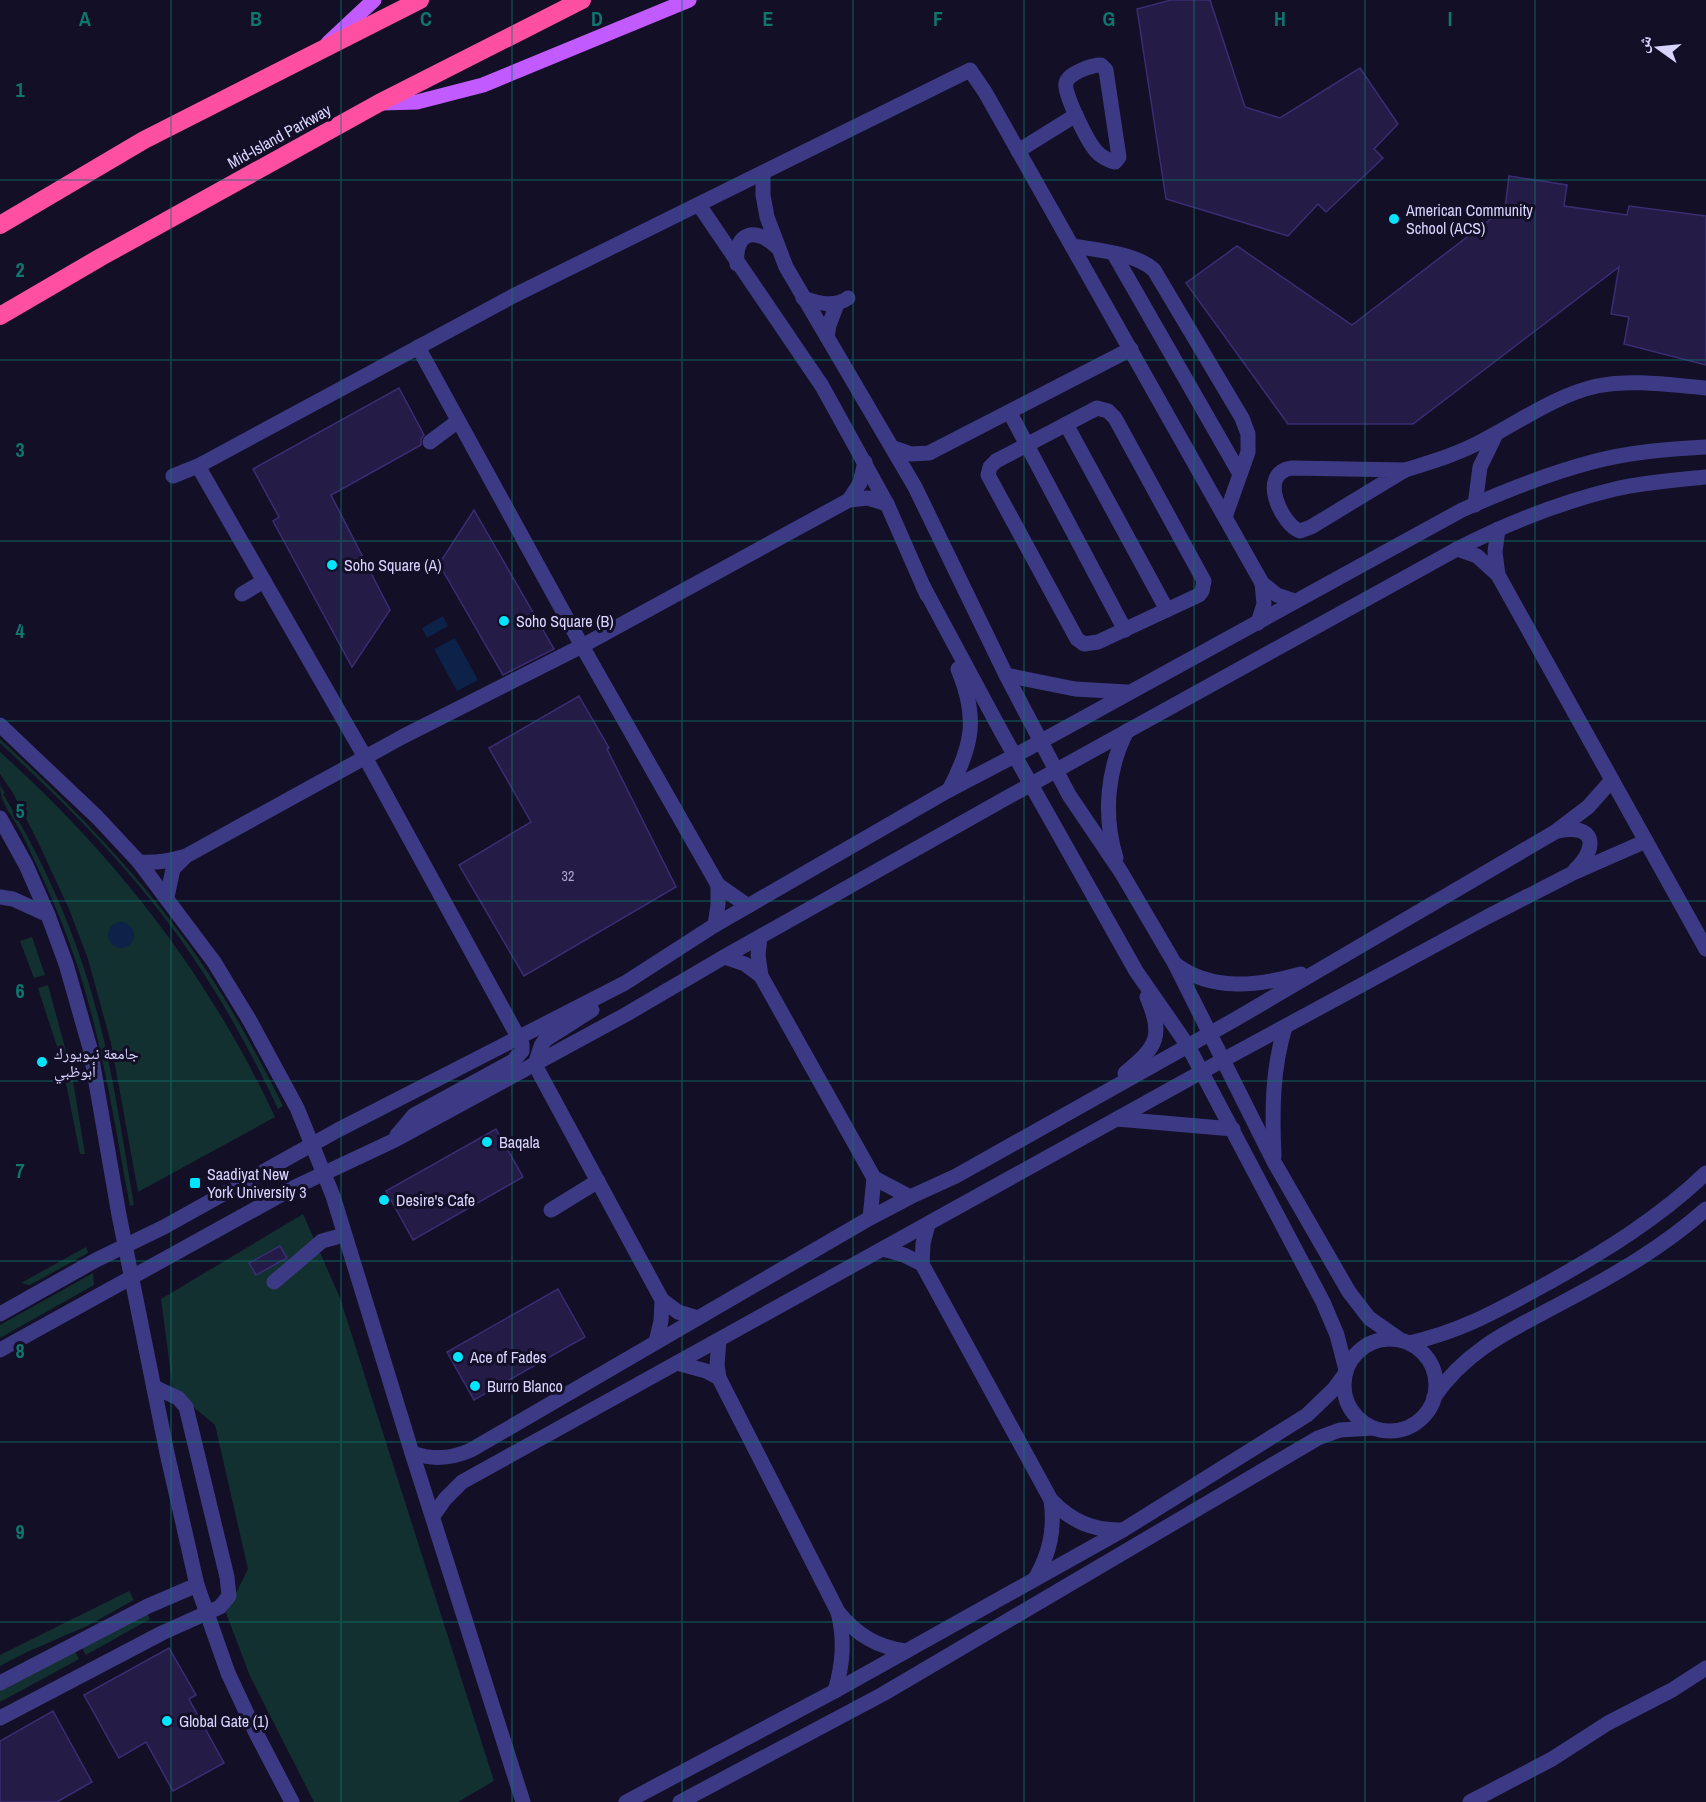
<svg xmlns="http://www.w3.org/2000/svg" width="1706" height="1802" font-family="'Archivo Narrow','Noto Naskh Arabic',sans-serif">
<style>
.green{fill:#12302f}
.water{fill:#0c2248}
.building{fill:#241b47;stroke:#3b2d73;stroke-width:1.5}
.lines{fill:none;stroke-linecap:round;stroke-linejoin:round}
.minor{stroke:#3d3a85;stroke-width:15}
.major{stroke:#c25bff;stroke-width:15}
.highway{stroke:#ff4fa3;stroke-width:18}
.grid{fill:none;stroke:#0f766e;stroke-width:1.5;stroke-opacity:0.55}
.poi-dot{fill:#00e5ff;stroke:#130f26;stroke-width:2}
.labels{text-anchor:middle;stroke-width:6;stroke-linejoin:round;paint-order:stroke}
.number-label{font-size:14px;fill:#aca6d1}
.street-label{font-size:16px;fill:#d9d4ff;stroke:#130f26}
.poi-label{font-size:16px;fill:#d9d4ff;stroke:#130f26;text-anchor:start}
.grid-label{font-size:20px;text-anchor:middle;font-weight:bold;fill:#0f766e;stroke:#130f26;stroke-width:6;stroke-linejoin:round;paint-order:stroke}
</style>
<rect width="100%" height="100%" fill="#130f26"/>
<g class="green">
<path d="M0 739C65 799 127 862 180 933 221 987 253 1046 283 1106L278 1109C243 1034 201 962 149 898 104 842 53 792 0 743Z"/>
<path d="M0 752C116 856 209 976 275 1117L138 1192 111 1043 88 959 69 909 38 842 13 793 0 774Z"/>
<path d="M0 785 5 793 3 794C45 863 78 938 98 1016 114 1078 123 1142 134 1205L130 1206C114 1122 102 1037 74 956 60 914 41 874 22 834 14 817 0 805 0 785Z"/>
<polygon points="32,937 45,975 34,978 20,941"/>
<polygon points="48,985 69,1062 61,1059 38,988"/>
<polygon points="64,1073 72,1075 85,1154 80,1154"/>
<polygon points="303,1214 340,1298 494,1781 458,1802 314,1802 250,1676 226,1613 248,1569 215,1425 173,1390 161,1299"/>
<polygon points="86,1247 88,1253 30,1285 21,1283"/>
<polygon points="93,1273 94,1285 0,1338 0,1325"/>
<polygon points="129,1591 134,1600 87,1626 27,1652 0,1666 0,1655"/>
<polygon points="145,1610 150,1619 86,1655 81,1646"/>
<polygon points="74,1650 79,1659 0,1702 0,1690"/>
</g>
<g class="water">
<polygon points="443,616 448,626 427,638 422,628"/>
<polygon points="455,638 478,680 457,691 434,649"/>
<circle cx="121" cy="935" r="13"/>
</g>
<g class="building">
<polygon points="1171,0 1210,0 1245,107 1280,118 1360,68 1398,124 1374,149 1383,158 1326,212 1318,204 1288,236 1166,199 1137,9"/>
<polygon points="1509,176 1567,185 1564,206 1627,215 1629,206 1706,216 1706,365 1624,344 1629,317 1611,314 1619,267 1413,424 1288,424 1186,283 1237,246 1352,325 1505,208"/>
<polygon points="399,388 424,435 421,439 421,445 331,495 390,610 352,667 273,521 279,517 253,469"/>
<polygon points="474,510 554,649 503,675 439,564"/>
<polygon points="579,696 609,748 607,749 676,887 524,976 459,865 531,822 489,748"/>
<polygon points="496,1129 523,1177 413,1240 386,1191"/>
<polygon points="280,1246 287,1258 256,1275 249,1263"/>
<polygon points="558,1289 585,1337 474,1400 447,1352"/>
<polygon points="169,1648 196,1695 189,1699 224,1763 173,1791 146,1742 119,1758 84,1695"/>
<polygon points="53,1711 92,1782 57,1802 0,1802 0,1741"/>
</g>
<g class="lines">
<g class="minor">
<path d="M1101 65 1106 70 1119 157 1115 162C1109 161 1100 156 1096 151 1088 142 1063 93 1066 83 1068 73 1092 65 1101 65Z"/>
<polyline points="1018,151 1076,115"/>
<polyline points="763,173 763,195 767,217 786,267 915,487 1006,675 1069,795 1121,872 1175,964 1274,1162 1349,1292 1369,1318 1399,1339"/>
<polyline points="699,205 822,386 887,504 927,595"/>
<path d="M1072 246C1096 250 1136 253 1154 270L1242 418 1248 434V452L1225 517"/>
<polyline points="1114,254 1240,474"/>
<path d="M737 264C734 230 757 227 778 248"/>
<path d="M803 298C818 303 834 308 848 298"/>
<polyline points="827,337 829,325 837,304"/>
<polyline points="418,347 582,646 718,885 748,906"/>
<polygon points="1097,408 1108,411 1115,418 1204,581 1202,591 1199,595 1098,642 1084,644 1077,639 988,475 990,467 996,461"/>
<polyline points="1010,413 1125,630"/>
<polyline points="1066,424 1167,610"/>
<polyline points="430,442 458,421"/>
<polyline points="894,448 911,454 929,453 1131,349"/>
<polyline points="198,466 365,757 522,1044 522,1051 513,1061 414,1115 397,1135"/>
<path d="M1292 468 1405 470 1311 527 1300 531C1283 526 1256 473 1292 468Z"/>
<path d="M1405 470C1431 462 1458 454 1482 441 1519 422 1556 395 1597 386 1633 379 1670 385 1706 388"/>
<polyline points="173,476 198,466 513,296 970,70 985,92 1262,583 1277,595 1295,601"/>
<polyline points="849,500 860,483 865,462"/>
<polyline points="1475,505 1480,467 1496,434"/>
<polyline points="1498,529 1495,552 1498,575"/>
<polyline points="1457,549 1477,556 1498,575 1706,949"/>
<polyline points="923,586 1002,733 1136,971 1188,1046 1323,1302 1337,1335 1346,1370"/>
<polyline points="242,594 264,581"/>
<polyline points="1258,623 1264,604 1262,583"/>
<polyline points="1006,675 1075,689 1127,692"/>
<polyline points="0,725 97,817 139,862 214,962 250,1021 297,1108 333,1196 412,1453 523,1802"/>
<path d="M949 790C973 745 978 717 958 669"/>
<polyline points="0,818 26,865 48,915 66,964 90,1048 119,1215 167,1453 197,1585 228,1673 256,1733 292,1802"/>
<path d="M1558 831C1595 823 1599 847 1575 870"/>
<path d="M1116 858C1103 816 1107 769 1127 731"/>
<path d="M139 862C157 863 169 861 186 856L402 737 582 646 849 500 868 498 887 504"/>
<polyline points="0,897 13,899 48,915"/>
<polyline points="167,897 173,869 184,858"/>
<polyline points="715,925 718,905 718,885"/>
<polyline points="760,937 758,955 761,976 874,1178 910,1197"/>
<polyline points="724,957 745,964 761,976"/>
<path d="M1175 964C1212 992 1258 986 1301 974"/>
<polyline points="592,1010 545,1040 541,1046 535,1065 662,1300 678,1312 698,1318"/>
<path d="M1125 1073C1157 1047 1164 1036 1147 997"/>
<polyline points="1117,1119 1233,1129"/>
<path d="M1274 1156C1272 1112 1272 1070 1285 1027"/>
<polyline points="551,1210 598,1181"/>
<polyline points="870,1218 874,1178"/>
<path d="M928 1224 923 1244 922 1264 1051 1500C1071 1521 1093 1531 1123 1530"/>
<polyline points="883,1249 904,1255 922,1264"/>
<polyline points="274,1282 322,1241 344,1235"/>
<path d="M0 1314 96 1260 164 1227 338 1130 625 983 715 925 949 790 1016 755 1462 510C1504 491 1547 474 1592 462 1629 452 1668 449 1706 447"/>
<circle cx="1390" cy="1385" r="46"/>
<path d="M719 1340 717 1365 719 1378 838 1612C857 1635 877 1647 906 1651"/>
<polyline points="656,1342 661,1321 662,1300"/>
<path d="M1409 1343C1463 1331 1500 1309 1548 1283 1605 1251 1659 1218 1706 1173"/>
<path d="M0 1350 295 1187 395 1140 625 1015 724 957 1008 797 1457 549C1506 524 1561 502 1615 489 1645 482 1676 480 1706 477"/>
<polyline points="677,1363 706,1371 719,1378"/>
<path d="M1434 1397C1469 1346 1516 1328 1569 1299 1618 1273 1664 1246 1706 1209"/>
<path d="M412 1453C433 1460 451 1459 471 1450L870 1218 910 1197 956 1176 1234 1020 1555 832 1588 807 1612 780"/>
<polyline points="433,1516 445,1499 462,1482 1223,1060 1487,917 1571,874 1646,841"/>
<path d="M1035 1579C1050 1553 1055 1529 1051 1500"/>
<polyline points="0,1683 148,1606 197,1585"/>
<path d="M835 1691C843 1664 845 1640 838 1612"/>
<polyline points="0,1718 162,1633 220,1607 229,1596 227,1577 186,1407 178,1398 154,1387"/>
<polyline points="626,1802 835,1691 1123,1530 1307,1415 1334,1389 1345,1374"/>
<polyline points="680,1802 883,1694 1318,1438 1340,1430 1373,1428"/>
<polyline points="1470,1802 1552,1759 1608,1723 1672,1690 1706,1668"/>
</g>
<g class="major">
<polyline points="328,43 374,0"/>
<polyline points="382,103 417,102 483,85 689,0"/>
</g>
<g class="highway">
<polyline points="0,225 144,140 420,0"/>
<polyline points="0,316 101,257 379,103 582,0"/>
</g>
</g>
<path class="grid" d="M171 0V1802M341 0V1802M512 0V1802M682 0V1802M853 0V1802M1024 0V1802M1194 0V1802M1365 0V1802M1535 0V1802M0 180H1706M0 360H1706M0 541H1706M0 721H1706M0 901H1706M0 1081H1706M0 1261H1706M0 1442H1706M0 1622H1706"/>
<g class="poi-dot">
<circle cx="1394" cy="219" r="6"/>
<circle cx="332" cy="565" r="6"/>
<circle cx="504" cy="621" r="6"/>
<circle cx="42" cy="1062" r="6"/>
<circle cx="487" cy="1142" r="6"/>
<rect x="189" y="1177" width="12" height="12" rx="3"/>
<circle cx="384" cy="1200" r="6"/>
<circle cx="458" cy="1357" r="6"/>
<circle cx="475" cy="1386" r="6"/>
<circle cx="167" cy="1721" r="6"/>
</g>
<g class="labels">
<g class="number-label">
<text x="568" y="881">32</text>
</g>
<g class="street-label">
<text transform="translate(279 136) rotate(-29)" y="6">Mid-Island Parkway</text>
</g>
<g class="poi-label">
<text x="1406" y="216">American Community<tspan x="1406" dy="18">School (ACS)</tspan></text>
<text x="344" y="571">Soho Square (A)</text>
<text x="516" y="627">Soho Square (B)</text>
<text x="54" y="1059">جامعة نيويورك<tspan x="54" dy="18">أبوظبي</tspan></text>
<text x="499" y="1148">Baqala</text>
<text x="207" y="1180">Saadiyat New<tspan x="207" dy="18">York University 3</tspan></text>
<text x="396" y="1206">Desire's Cafe</text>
<text x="470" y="1363">Ace of Fades</text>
<text x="487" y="1392">Burro Blanco</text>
<text x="179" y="1727">Global Gate (1)</text>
</g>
</g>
<g class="grid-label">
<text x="85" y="26">A</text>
<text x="256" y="26">B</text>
<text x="426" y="26">C</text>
<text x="597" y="26">D</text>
<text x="768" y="26">E</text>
<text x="938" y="26">F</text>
<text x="1109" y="26">G</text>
<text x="1280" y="26">H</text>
<text x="1450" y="26">I</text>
<text x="20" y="97">1</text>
<text x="20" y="277">2</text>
<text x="20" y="457">3</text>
<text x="20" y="638">4</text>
<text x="20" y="818">5</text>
<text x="20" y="998">6</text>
<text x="20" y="1178">7</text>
<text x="20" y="1358">8</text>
<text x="20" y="1539">9</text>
</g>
<g transform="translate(1658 48) rotate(285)" stroke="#130f26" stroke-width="4.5" paint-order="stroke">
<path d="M0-4.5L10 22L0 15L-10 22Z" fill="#d9d4ff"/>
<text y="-9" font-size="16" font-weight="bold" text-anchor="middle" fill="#d9d4ff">ش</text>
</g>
</svg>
